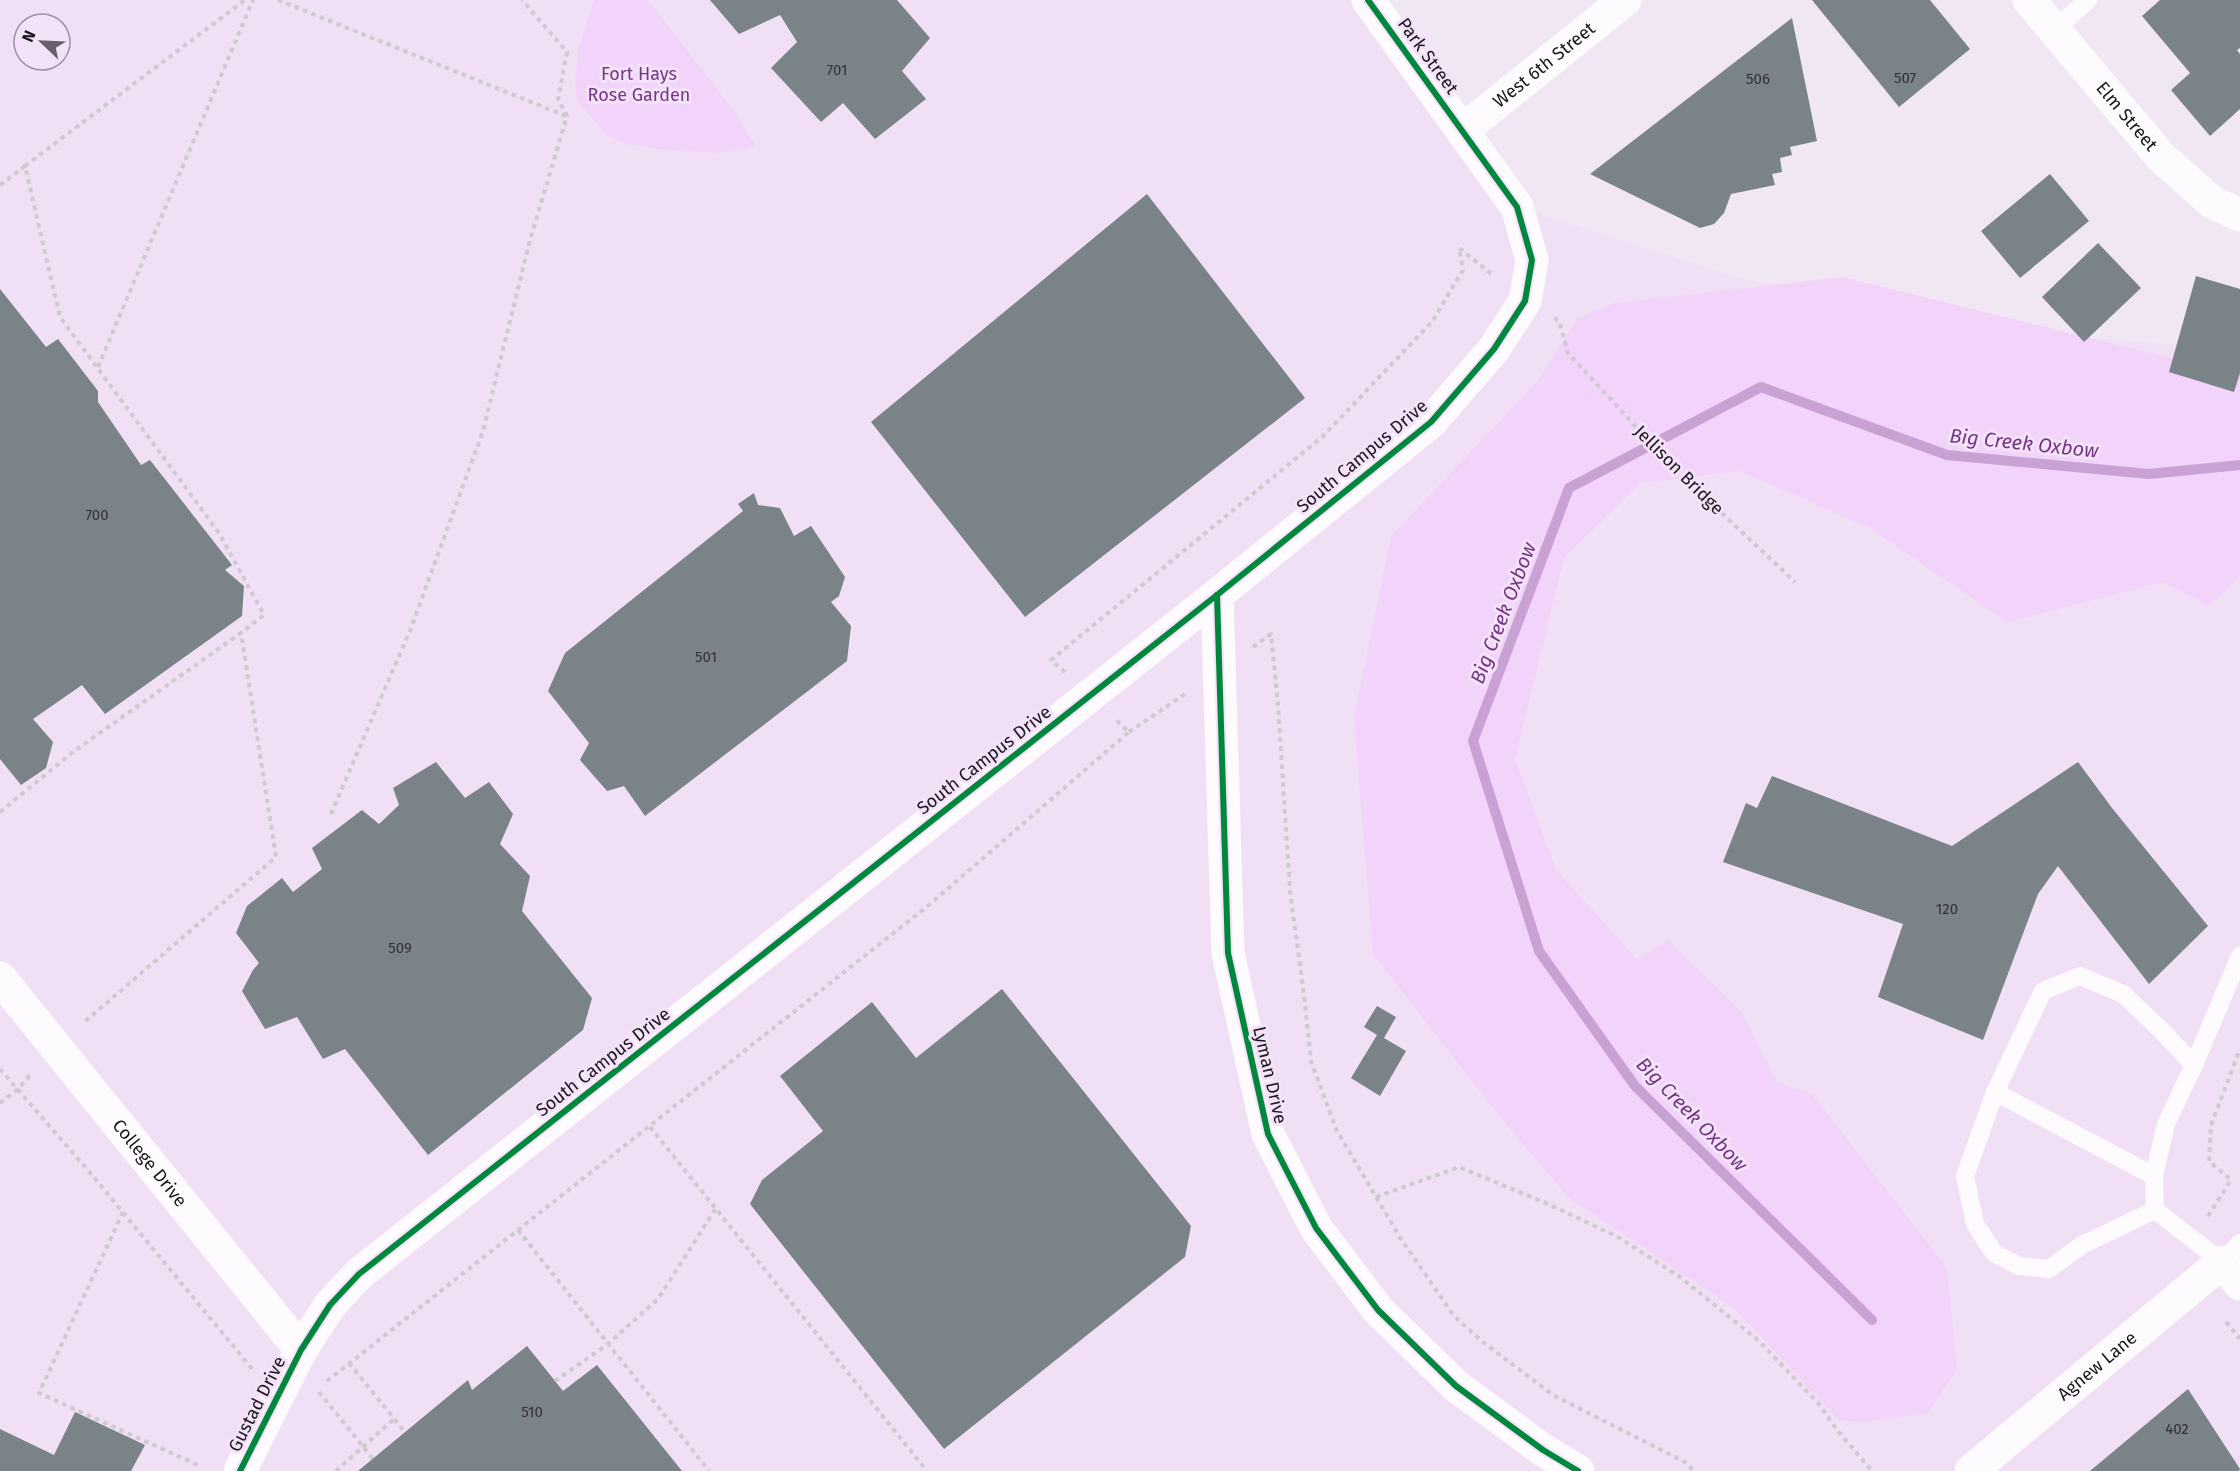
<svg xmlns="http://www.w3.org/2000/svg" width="2240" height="1471" font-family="'Fira Sans',sans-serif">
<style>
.built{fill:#f0dff5;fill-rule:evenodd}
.green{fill:#f2d3fa}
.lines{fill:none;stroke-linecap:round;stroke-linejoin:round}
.stream{stroke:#c8a2d2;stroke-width:10}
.building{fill:#7a8387}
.path{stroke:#cecacf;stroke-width:4;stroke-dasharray:4.5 4.5;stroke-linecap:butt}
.lane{stroke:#fdfbfd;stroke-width:18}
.street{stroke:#fdfbfd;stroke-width:33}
.cycleway-casing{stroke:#f4e2f9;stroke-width:10}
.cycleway{stroke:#00873e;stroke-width:6}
.labels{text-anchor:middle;stroke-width:6;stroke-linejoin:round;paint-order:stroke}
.number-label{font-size:15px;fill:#343138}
.street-label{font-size:18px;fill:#1c161e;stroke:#f4e2f9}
.park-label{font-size:18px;fill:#743785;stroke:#f4e2f9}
.water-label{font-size:20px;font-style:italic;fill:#733684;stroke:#f4e2f9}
</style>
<rect width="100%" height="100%" fill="#f1e7f4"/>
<path class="built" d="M0 0H1360L1517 207 1739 278 2056 335 2240 350V1471H0ZM24 24H60V60H24Z"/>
<g class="green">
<polygon points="594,0 648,0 736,114 755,145 747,149 716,153 661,149 626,144 606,134 577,101 575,83 578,51"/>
<polygon points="1843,277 2240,375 2240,576 2209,606 2163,582 2007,622 1870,528 1740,471 1640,483 1564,558 1515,759 1556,870 1637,959 1668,940 1743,1014 1776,1082 1812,1094 1947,1268 1957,1369 1928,1413 1864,1422 1839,1420 1734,1308 1569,1198 1505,1123 1373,954 1354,717 1391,536 1537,382 1578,318 1615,303"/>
</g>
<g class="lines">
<polyline class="stream" points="1872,1320 1635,1086 1539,951 1473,741 1569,488 1761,387 1947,455 2149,474 2240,465"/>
</g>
<g class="building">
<polygon points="710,0 897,0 930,38 902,71 926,99 875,139 843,103 821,122 771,68 797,42 780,15 739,34"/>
<polygon points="1812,0 1930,0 1970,49 1899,107"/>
<polygon points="2160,0 2240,0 2240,48 2237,50 2240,54 2240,109 2210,136 2171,90 2190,73 2142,16"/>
<polygon points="1792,18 1817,141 1790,147 1792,155 1780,158 1782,172 1772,174 1775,185 1731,194 1724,213 1714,224 1700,228 1590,174"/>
<polygon points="2050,174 2089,221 2020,278 1981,231"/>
<polygon points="1147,194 1305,398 1025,617 871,422"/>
<polygon points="2098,243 2141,288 2084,342 2042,297"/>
<polygon points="2196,276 2240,289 2240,373 2234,392 2169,372"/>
<polygon points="0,289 46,347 58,339 98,391 98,402 141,465 150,460 232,565 225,570 244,586 242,616 105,714 82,685 33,719 53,742 46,768 21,785 0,759"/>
<polygon points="754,493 758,505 780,508 794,536 811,526 845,577 839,596 831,602 851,626 847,661 645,816 624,786 607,791 580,760 589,743 548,691 565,653 743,511 738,504"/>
<polygon points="436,762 465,798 489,782 513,814 500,844 530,876 522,911 592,998 583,1030 428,1155 345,1049 323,1059 297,1017 265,1029 242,991 253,970 259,963 236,933 247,906 282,878 293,892 322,869 312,848 362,810 379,824 399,805 393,788"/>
<polygon points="2078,762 2112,808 2208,926 2149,984 2058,866 2038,894 1983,1040 1878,997 1903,924 1723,862 1746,803 1757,808 1772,776 1952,846"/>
<polygon points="1002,989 1191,1226 1185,1257 944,1449 750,1204 762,1180 823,1131 780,1076 872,1002 916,1058"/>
<polygon points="1377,1006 1396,1017 1384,1038 1406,1051 1380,1096 1351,1078 1377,1035 1364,1027"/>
<polygon points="527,1346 563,1391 597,1365 682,1471 358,1471 468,1380 472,1390"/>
<polygon points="2188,1389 2240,1469 2239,1471 2090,1471"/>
<polygon points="75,1412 145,1445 131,1471 0,1471 0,1429 54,1455"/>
</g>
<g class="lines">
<g class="path">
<polyline points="278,0 566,116"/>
<polyline points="25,166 245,0"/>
<polyline points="0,185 25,166 60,317 219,533 264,615 241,633"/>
<polyline points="1554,318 1559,321 1568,353 1675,469 1795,582"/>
<polyline points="98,367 253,0"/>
<polyline points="1253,647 1271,634 1278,705 1290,891 1304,995 1311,1061 1336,1129 1399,1236 1454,1316 1483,1342 1553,1395 1685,1462 1694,1471"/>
<polyline points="1065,672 1051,660 1322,437 1432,322 1463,270 1459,248 1494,276"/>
<polyline points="1129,732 1185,694"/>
<polyline points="0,812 73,752 241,633 276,857 82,1024"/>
<polyline points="331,814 411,628 483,431 530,240 567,116 558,99 567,52 522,0"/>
<polyline points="0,1069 92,1175 253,1370"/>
<polyline points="0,1103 18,1089 32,1073"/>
<polyline points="650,1127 927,1471"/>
<polyline points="1376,1197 1459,1167 1548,1204 1618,1237 1680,1277 1759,1341 1819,1404 1837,1430 1872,1471"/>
<polyline points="123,1212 39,1393 200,1466"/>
<polyline points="2208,1216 2231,1180 2209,1161 2211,1125 2240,1049"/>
<polyline points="518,1230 709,1471"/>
<polyline points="2226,1322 2240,1339"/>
<polyline points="349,1363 405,1432"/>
<polyline points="327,1381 929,905 1129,732 1116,720"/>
<polyline points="555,1381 608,1344 658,1299 716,1208"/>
<polyline points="319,1392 373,1459"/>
<polyline points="336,1471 394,1419"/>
</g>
<g class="lane">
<polyline points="2053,31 2088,0"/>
<polyline points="2240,956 2194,1065 2166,1124 2154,1176 2155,1210 2222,1262 2240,1243"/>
<polyline points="1995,1092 2154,1176"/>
<polyline points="2155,1210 2082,1245 2049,1269 2019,1266 1994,1253 1975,1224 1965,1176 1995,1092 2043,991 2080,976 2123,994 2162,1031 2194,1065"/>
</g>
<g class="street">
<path id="s1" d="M2029 0 2161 157 2212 202 2240 215"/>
<path id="s2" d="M1463 130 1625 0"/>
<polyline points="1217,595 1228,953 1268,1134 1316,1228 1378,1310 1456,1386 1543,1450 1578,1471"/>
<path id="s3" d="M0 978 301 1350"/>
<polyline points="240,1471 301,1350 330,1305 359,1274 1217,595 1431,422 1494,349 1525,301 1532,260 1517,207 1368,0"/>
<path id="s4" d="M1971 1471 2222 1262 2240 1284"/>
</g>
<g class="cycleway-casing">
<g id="cycleway">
<polyline points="1217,595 1228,953 1268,1134 1316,1228 1378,1310 1456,1386 1543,1450 1578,1471"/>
<polyline points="240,1471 301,1350 330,1305 359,1274 1217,595 1431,422 1494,349 1525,301 1532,260 1517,207 1368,0"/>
</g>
</g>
<use href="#cycleway" class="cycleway"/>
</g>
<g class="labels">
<g class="number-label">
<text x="837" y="75">701</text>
<text x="1905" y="83">507</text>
<text x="1758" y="84">506</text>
<text x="97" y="520">700</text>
<text x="706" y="662">501</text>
<text x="1947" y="914">120</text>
<text x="400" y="953">509</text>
<text x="532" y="1417">510</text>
<text x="2177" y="1434">402</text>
</g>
<g class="street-label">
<text transform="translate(1428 56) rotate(54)" y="6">Park Street</text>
<text dy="6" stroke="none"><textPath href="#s2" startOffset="104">West 6th Street</textPath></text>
<text dy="6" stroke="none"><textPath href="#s1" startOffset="152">Elm Street</textPath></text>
<text transform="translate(1362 456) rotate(-40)" y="6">South Campus Drive</text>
<text transform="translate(1679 470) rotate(45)" y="6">Jellison Bridge</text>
<text transform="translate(984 760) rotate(-38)" y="6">South Campus Drive</text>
<text transform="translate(603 1062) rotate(-38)" y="6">South Campus Drive</text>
<text transform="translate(1270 1075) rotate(77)" y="6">Lyman Drive</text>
<text dy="6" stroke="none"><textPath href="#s3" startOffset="238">College Drive</textPath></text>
<text dy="6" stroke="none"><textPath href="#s4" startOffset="164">Agnew Lane</textPath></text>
<text transform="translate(257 1404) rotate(-63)" y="6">Gustad Drive</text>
</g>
<g class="park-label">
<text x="639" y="80">Fort Hays<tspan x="639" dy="21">Rose Garden</tspan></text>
</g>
<g class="water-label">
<text transform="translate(2024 443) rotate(6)" y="7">Big Creek Oxbow</text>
<text transform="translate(1503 613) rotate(-69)" y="7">Big Creek Oxbow</text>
<text transform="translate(1692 1114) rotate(46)" y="7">Big Creek Oxbow</text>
</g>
</g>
<g transform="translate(42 42) rotate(293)"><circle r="28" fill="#f4e2f9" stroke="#9e90a1" stroke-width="1.5"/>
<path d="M0-4.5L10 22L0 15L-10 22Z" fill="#675f69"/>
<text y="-9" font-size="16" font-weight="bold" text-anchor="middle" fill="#1c161e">N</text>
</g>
</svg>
